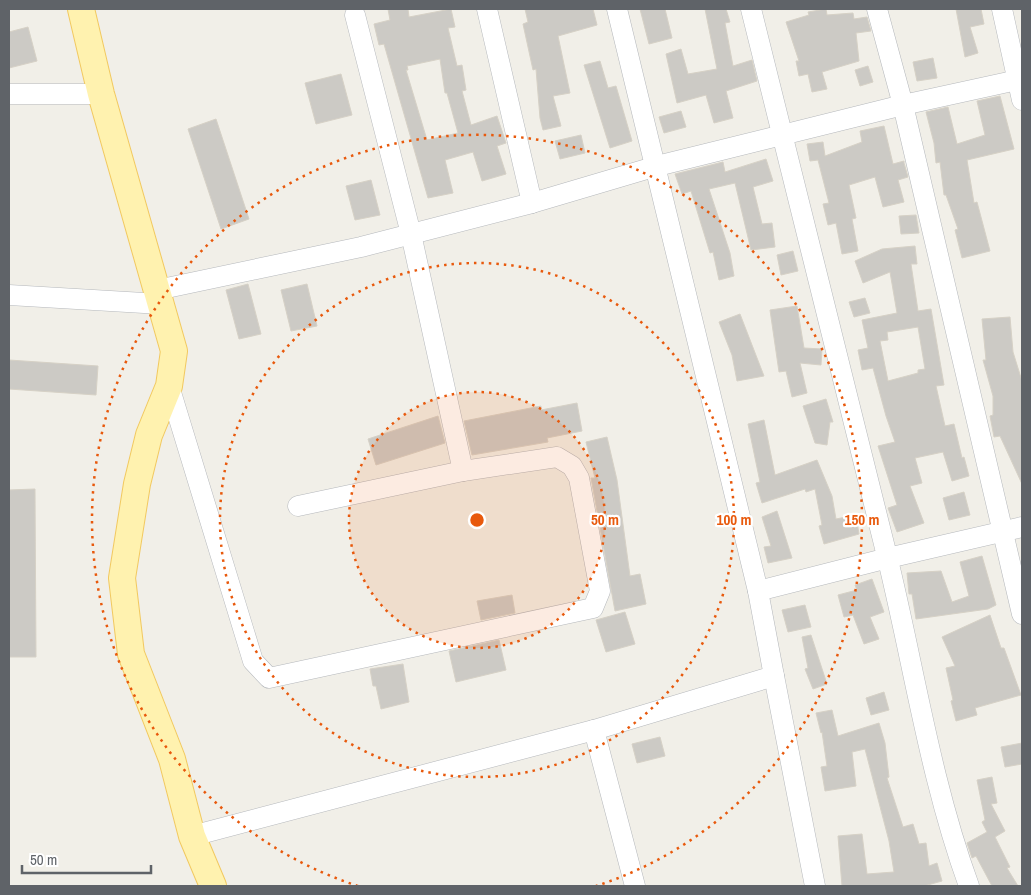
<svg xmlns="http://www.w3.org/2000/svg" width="1031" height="895" font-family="'Archivo Narrow',sans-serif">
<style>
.building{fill:#cccac5;stroke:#d6d1c6;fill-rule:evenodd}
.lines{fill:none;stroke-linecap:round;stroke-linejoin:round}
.minor-casing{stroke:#b5b8bc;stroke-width:21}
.major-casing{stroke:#f2c960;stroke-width:28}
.minor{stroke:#fff;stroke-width:20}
.major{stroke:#fff2af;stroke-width:26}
.ring{fill:none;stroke:#e8590c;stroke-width:2.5;stroke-dasharray:2.5 5}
.centre{fill:#e8590c;stroke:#fff;stroke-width:2.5}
.ring-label{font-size:15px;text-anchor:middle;font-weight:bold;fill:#e8590c;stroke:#fff;stroke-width:4.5;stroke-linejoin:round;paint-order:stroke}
</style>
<rect width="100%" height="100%" fill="#f1efe8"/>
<g class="building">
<path d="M388 9H408L409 17 451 9 455 27 448 28 457 66 462 65 466 90 462 91 471 125 497 116 506 143 497 146 506 174 482 181 473 152 445 160 453 193 428 198 384 44 379 45 374 24 390 20ZM440 59 445 93H447L458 133 427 140 406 70H408L407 66Z"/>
<polygon points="525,9 593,9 597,25 558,36 570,93 553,96 561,126 543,130 540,118 536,69 533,70 523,24 528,22"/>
<polygon points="640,9 665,9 672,38 649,44"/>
<polygon points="705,9 726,9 730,22 725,23 733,66 752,60 757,81 726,91 733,118 714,123 706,95 677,103 666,54 681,49 688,74 717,69"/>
<polygon points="826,9 827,15 853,13 854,19 867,17 871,31 856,33 859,61 822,72 827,89 812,92 808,74 799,76 796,61 799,61 786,22 809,15 808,12"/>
<polygon points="956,9 981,9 984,24 970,27 978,53 965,57"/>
<polygon points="28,27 37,61 9,68 9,32"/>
<polygon points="933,58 937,78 917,81 913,62"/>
<polygon points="600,61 608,88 616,86 632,141 610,148 584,65"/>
<polygon points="868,66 873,82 860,86 855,70"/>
<polygon points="341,74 352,115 316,124 305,83"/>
<polygon points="1000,96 1014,149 967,160 974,203 977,202 990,251 962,258 955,230 958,229 946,195 944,195 940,162 936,163 934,143 926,112 948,107 957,144 985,135 977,101"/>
<polygon points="681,111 686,127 664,133 659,117"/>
<polygon points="216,119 249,219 221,229 188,129"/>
<polygon points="884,126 893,164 904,161 904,163 908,177 898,180 904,202 883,207 875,177 849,185 856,218 852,219 858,251 842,254 836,223 828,225 823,204 829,203 818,160 810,161 807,144 823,142 825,156 862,142 860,131"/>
<polygon points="581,135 585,153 560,159 555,141"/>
<polygon points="766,159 773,181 753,187 762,224 772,223 775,247 751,250 735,183 709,189 730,253 734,276 719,280 713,252 710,253 691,191 682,194 675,174 723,162 725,172"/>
<polygon points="371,180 380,215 355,220 346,186"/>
<polygon points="916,215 919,233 901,234 899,216"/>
<path d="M915 246 917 264H911L918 311 931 309 944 385 936 386 945 426 954 424 962 458 964 457 969 476 952 481 943 452 915 458 922 483 910 486 924 523 897 532 888 508 897 505 878 446 895 442 886 416 873 368 862 370 858 350 868 348 862 320 897 313 890 272 863 283 855 261 882 249ZM918 327 925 369 918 370V373L888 381 880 341 888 340 887 332Z"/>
<polygon points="793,251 798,271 781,275 777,255"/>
<polygon points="248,284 261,334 239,339 226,290"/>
<polygon points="307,284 317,326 291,331 281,290"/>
<polygon points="865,298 870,313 854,317 849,302"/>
<polygon points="797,306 804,348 822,349 821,365 800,363 807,393 792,397 786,371 779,372 770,310"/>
<polygon points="740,314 764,376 737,381 732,355 719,322"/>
<polygon points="1010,317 1013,352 1022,381 1022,484 1000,436 994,437 990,416 993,415 993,396 983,360 986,360 982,319"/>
<polygon points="9,360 98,366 96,395 9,389"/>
<polygon points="826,399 833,422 830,422 827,445 815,443 803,406"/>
<polygon points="577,403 582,431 547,438 548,442 472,455 464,421 541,406 541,410"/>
<polygon points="438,416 445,443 376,465 368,439"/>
<polygon points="764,420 775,475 817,460 832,496 836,519 856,515 859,534 824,544 819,526 822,525 815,489 806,492 805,489 762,503 756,483 760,482 748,424"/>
<polygon points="607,437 617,480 630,576 640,574 646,604 615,611 591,478 595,478 586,442"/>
<polygon points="35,489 36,657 9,657 9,490"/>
<polygon points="964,492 970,515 949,520 943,498"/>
<polygon points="777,511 792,558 768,563 764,547 771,546 762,517"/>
<polygon points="982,556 996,605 988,609 916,619 912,594 909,594 907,573 941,571 952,602 969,596 960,562"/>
<polygon points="872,579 884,612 870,617 879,639 864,644 853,615 844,617 838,595 857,590 855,585"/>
<polygon points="512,595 515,613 481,620 477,601"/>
<polygon points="805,605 811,627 788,632 782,610"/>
<polygon points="625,612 635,644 606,652 596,620"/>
<polygon points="990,615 1001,648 1004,648 1021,695 975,708 977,715 956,721 951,701 953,700 946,668 955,666 942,637"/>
<polygon points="811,635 827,684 813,689 805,669 808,668 802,637"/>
<polygon points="499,640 506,670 456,682 449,651"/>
<polygon points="403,664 409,702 381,709 376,686 373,686 370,669"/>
<polygon points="884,692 889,710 871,715 866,698"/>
<polygon points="832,710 838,736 879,723 885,743 889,777 887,778 903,827 913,824 919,844 926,843 929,866 937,863 942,881 924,886 842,886 838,836 862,834 867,874 894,872 889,841 865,749 852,752 856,786 825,791 821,767 827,766 822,732 821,733 816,713"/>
<polygon points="660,737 665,756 637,763 632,744"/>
<polygon points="1022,743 1022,764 1005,767 1001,747"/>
<polygon points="992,777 997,803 991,804 1005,831 995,837 1010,867 1007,868 1018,886 992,886 976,856 972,858 967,843 987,832 982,822 985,820 977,780"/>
</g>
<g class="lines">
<g class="minor-casing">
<g id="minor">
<polyline points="487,9 532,203"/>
<polyline points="617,9 758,591"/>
<path d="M751 9C797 191 843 373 887 556 914 666 930 779 969 886"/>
<polyline points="877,9 903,105 1022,614"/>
<polyline points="1002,9 1022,100"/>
<polyline points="355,15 411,234 463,471"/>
<polyline points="9,94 101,94"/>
<polyline points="157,290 361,247 532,203 657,166 903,105 1022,79"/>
<polyline points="9,295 161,304"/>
<polyline points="169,386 253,661 269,678 593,608 600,591 579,478 572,466 557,457 463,471 298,506"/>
<polyline points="774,676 815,886"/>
<polyline points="594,730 635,886"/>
<polyline points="192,836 594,730 774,676 758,591 888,558 1022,527"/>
</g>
</g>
<g class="major-casing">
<polyline id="major" points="81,9 101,94 174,351 169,386 149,435 137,484 122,578 131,654 172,759 192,836 213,886"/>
</g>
<use href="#minor" class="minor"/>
<use href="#major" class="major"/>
</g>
<circle cx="477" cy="520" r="128" fill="#e8590c" fill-opacity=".12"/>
<g class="ring">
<circle cx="477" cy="520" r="128"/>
<circle cx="477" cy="520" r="257"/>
<path d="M358 886A385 385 0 1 1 596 886"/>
</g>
<circle cx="477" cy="520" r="8" class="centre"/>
<g class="ring-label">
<text x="605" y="525">50 m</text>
<text x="734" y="525">100 m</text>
<text x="862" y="525">150 m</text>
</g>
<rect width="1031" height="895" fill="none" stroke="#5f6368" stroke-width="20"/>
<path d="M22 865v8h129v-8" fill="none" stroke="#5f6368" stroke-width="2.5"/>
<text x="30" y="865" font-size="15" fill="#5f6368" stroke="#ffffff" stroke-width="4" paint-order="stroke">50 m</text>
</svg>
